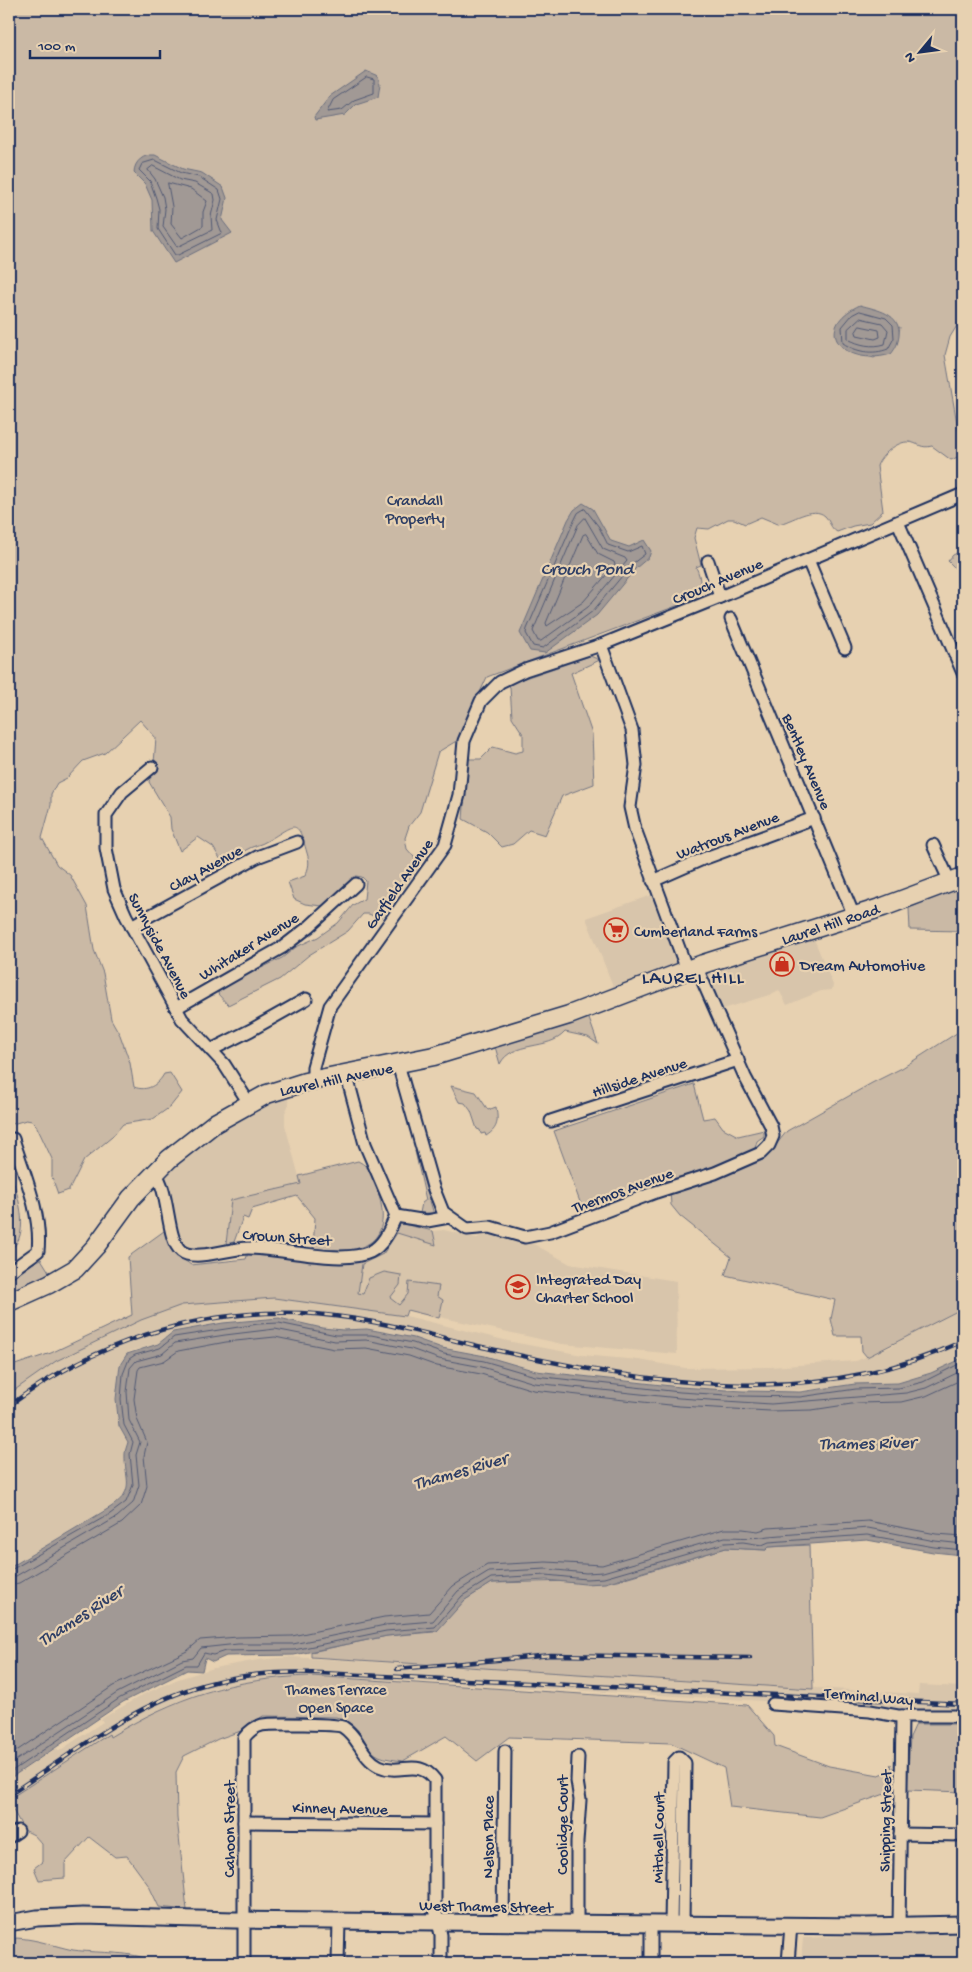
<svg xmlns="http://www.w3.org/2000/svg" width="972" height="1972" font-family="'Gochi Hand',sans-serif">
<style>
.built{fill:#d8c5ab}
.green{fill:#cab9a5;stroke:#727482;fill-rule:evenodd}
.water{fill:#a19995;stroke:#6b6f7f}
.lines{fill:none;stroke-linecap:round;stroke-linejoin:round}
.shore{stroke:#515974;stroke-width:1}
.minor-casing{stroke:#1b2f5e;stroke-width:15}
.major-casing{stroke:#1b2f5e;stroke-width:19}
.highway-casing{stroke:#1b2f5e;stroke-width:21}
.minor{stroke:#e7d1b1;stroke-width:11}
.major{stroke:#e7d1b1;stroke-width:15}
.highway{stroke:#e7d1b1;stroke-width:18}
.rail-casing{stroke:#1b2f5e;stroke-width:4.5}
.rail{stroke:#e7d1b1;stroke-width:2.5;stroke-dasharray:8;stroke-linecap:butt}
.labels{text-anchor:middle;stroke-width:4.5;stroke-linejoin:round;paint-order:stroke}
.park-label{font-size:16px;fill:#2c3d65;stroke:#e7d1b1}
.street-label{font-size:16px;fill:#1b2f5e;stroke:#e7d1b1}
.poi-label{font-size:16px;fill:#1b2f5e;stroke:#e7d1b1;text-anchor:start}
.water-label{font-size:18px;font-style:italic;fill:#2f3f66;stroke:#e7d1b1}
.quarter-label{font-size:19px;letter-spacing:1px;fill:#1b2f5e;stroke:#e7d1b1}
</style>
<rect width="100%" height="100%" fill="#e7d1b1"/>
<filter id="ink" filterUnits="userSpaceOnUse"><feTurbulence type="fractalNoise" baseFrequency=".02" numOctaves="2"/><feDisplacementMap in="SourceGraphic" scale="10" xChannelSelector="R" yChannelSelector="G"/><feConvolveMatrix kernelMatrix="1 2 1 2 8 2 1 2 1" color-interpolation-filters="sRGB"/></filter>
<g filter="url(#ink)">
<g class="built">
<polygon points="666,890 691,961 615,991 586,918"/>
<polygon points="812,934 833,985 832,990 821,991 787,1005 779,990 769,995 720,1010 704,970"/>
<polygon points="287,1096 289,1104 285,1113 285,1125 301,1184 231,1200 226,1244 192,1250 180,1239 169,1195 168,1182 163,1174 193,1148 251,1109"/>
<polygon points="444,1230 477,1238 489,1232 515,1241 530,1242 570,1264 676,1281 677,1354 562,1344 403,1309 388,1297 358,1293 362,1264 383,1254 397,1233 436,1244 433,1231"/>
<polygon points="184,1293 274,1298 398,1314 512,1342 582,1355 639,1360 685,1368 770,1367 856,1361 890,1347 921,1328 963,1308 963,1355 957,1361 931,1373 905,1382 771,1392 680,1387 536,1371 485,1356 442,1348 414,1338 367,1329 343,1330 322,1328 279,1318 223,1323 173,1332 158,1344 130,1351 120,1365 116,1403 120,1428 128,1442 125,1454 128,1484 124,1496 111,1507 9,1568 9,1374 132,1314"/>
<polygon points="291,1657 918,1694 919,1685 963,1687 963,1712 321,1676 279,1677 215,1688 168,1705 110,1738 109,1735 9,1799 9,1779 57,1748 59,1751 103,1722 101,1719 144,1694 178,1679 214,1668 258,1660"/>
<polygon points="963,1932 963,1963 801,1963 803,1938"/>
</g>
<g class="green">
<path d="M9 9H963V316L950 337 945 355 958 429 963 439 962 455 951 460 932 446C921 449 918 443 909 442 897 441 881 455 877 466L883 511 870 523 853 526 837 532C830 528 830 521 825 516 813 505 791 522 778 524L761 517 745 524 734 519H728L709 529 697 528 694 538 701 565 696 567C702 580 701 588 695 599L487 677 458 740 438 752 420 812 409 826 405 838 407 849 414 857 417 868 395 897 389 910 379 919 369 914H363L348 931 309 955 280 979 228 1005 218 994 220 988 282 958 296 947 318 937 338 923 353 905 364 899 366 881 362 877 356 876C350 881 347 885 342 891 337 896 328 900 322 906L305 904 294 899 288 882 305 876C309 868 310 862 307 853 297 816 295 825 267 841 261 845 252 846 246 850 238 855 234 864 224 865L213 847 198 837 180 851 171 829 170 817 149 782 154 763 156 738 140 720 105 753 83 761 67 778 57 783 51 794V805L42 838 57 865 70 875 87 906 94 950 103 973 111 1019 120 1035 130 1063 134 1087C147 1092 158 1085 164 1074L170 1073 182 1092 170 1107 153 1119 123 1124 112 1137 84 1160 69 1190 58 1194 52 1177V1159L36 1125 32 1121 26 1120 9 1125ZM900 327 897 344 874 358 845 350Z"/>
<polygon points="963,550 963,576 948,561 953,555"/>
<polygon points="590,656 600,660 571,673 592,734 594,784 562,796 545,835 529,830 513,844 502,847 487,832 463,819 468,759 481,759 493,747 515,753 523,751 523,734 512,717 510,687 507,684"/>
<polygon points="963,885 963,931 910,930 909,908"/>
<path d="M587 1013 598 1044 588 1037 565 1032C549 1051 512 1040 500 1064L494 1043Z"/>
<polygon points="963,1029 963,1308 867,1357 862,1351 861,1336 835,1336 831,1319 835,1300 725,1275 731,1257 680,1216 671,1205 670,1191 767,1156 787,1131 872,1083 902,1068"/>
<polygon points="694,1084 703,1119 715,1117 723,1128 738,1136 764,1130 764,1136 757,1141 754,1152 740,1160 651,1185 584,1213 554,1131"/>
<path d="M451 1086 476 1092 488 1110 496 1107C498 1120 499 1128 486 1136L485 1133 481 1134 480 1130 477 1129 471 1111 465 1103 459 1102Z"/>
<polygon points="415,1151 433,1211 433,1213 420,1213 422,1203 426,1200"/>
<path d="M358 1161C371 1167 374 1179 378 1192 395 1246 359 1256 313 1248L315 1218 297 1196 252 1209 248 1219 243 1217 234 1242 226 1244 231 1200 301 1184 299 1176Z"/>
<path d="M9 1166C15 1189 34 1234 9 1251Z"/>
<polygon points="399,1223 433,1231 436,1245 397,1233 383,1254 362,1264 358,1293 363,1294 369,1278 384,1272 401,1275 400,1285 390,1298 399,1305 408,1294 409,1282 439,1286 437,1296 443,1300 439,1318 407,1310 405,1316 274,1298 182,1305 141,1320 56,1361 9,1394 9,1367 51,1353 132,1315 128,1257 164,1231 173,1252 191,1265 246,1259 248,1253 357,1258"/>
<polygon points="41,1259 51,1275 9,1294 9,1278 18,1271"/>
<polygon points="809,1545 813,1689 311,1657 311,1652 387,1636 434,1632 465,1600 492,1583 618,1580 726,1548 766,1550 769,1547"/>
<path d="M311 1676 747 1705 774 1736 775 1746 829 1766 879 1775 887 1772 891 1764 896 1790 820 1817 730 1807 724 1768 671 1743 509 1737 477 1761 446 1736 403 1761C396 1760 386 1759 379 1756 361 1747 367 1726 336 1717L263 1716 241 1731 218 1739 184 1756 176 1772 177 1818 187 1910 159 1907 149 1886 127 1856 115 1857 89 1837 65 1863V1878L39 1880 34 1868 42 1862V1844L34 1835 24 1830 9 1803V1799L109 1734 110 1737C175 1697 234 1678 311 1676Z"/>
<polygon points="916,1724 963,1724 963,1792 907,1790 910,1737"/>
<path d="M16 1938C37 1939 54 1946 73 1950 102 1954 131 1950 157 1963H9V1946Z"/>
</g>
<g class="water">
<polygon points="366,71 378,76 380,84 378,97 356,104 345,115 315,120 314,117 330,96"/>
<path d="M155 155 183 169 202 173 223 187 227 198 222 220 232 233 174 263 153 231 152 200 145 184 134 173C134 161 144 154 155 155Z"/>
<path d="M860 305C877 310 901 313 899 336 898 343 896 348 891 354 845 368 809 329 860 305Z"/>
<polygon points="583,503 593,509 611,541 629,547 644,540 651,551 649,557 636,568 597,615 545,653 530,651 520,633 523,626 568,520 574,510"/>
<path d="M279 1318 322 1328 343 1330 367 1329 414 1338 442 1348 485 1356 536 1371 680 1387 743 1391 800 1392 855 1384 898 1383 931 1373 957 1361 963 1355V1555L933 1552 867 1540 769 1547 766 1550 726 1548 605 1583 585 1584 546 1580 492 1583 465 1600 437 1631 387 1636 294 1655 226 1656 213 1662 205 1658 202 1671 187 1670 123 1702 9 1779V1568L111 1507C137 1489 124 1479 125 1454 125 1450 127 1446 128 1442L119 1426 116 1399 120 1365 127 1354 158 1344 173 1332 223 1323Z"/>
</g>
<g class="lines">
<g class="shore">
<polygon points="367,77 374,79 374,93 354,100 342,110 327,112 333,100"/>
<polygon points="155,160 181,173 199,177 219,190 222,199 217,220 222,233 178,255 175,255 158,229 159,209 156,198 150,181 139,170 142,164"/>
<polygon points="153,166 180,180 195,183 214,194 215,200 211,216 212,230 177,247 163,227 165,209 163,197 155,179 148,170"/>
<polygon points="168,183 191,189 207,201 203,212 203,226 182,238 171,224 172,207"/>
<path d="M860 311 886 318 893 325 894 338 888 349C873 355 856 352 843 343L842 327 852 315Z"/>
<path d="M860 318 882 323 888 330 885 344C872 348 859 345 848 339V329Z"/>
<polygon points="860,326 879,330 880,337 875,339 857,335 856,332"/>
<polygon points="585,509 599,527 608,545 628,552 642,546 645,554 632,564 593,611 543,648 533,646 526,633 527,629 573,523 578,513"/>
<polygon points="585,518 603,549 625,558 627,561 588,607 541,641 538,641 533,631 578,525"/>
<polygon points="586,534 598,554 614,562 615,565 583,602 547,626 546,623 583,535"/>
<polyline points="9,1571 110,1514 126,1502 133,1485 130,1454 133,1442 124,1425 121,1399 123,1374 129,1359 135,1355 160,1348 174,1337 258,1324 279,1323 336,1335 371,1335 413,1343 444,1354 484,1361 535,1376 680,1392 742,1396 800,1397 856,1389 899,1388 923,1382 963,1362"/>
<polyline points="9,1578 16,1576 117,1517 133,1503 139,1485 136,1455 140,1442 129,1420 127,1392 130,1368 136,1361 162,1354 175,1343 225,1335 275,1329 335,1341 366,1340 411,1349 439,1359 482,1367 534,1383 679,1398 771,1404 906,1393 926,1388 963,1370"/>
<polyline points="9,1585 19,1583 122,1523 141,1505 147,1486 144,1456 147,1442 137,1419 134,1399 138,1370 140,1367 164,1361 178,1351 226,1342 275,1337 334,1349 366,1348 409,1356 437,1366 481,1374 533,1390 679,1406 770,1411 812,1410 858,1403 901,1402 926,1396 963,1379"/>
<polyline points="9,1756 113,1686 187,1651 200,1640 238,1637 292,1636 384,1617 429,1613 453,1586 487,1565 546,1562 602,1565 724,1529 743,1529 758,1531 768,1528 868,1521 936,1534 963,1536"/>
<path d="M9 1765 117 1693 182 1660 193 1658 201 1648 238 1644H293L385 1625 433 1621 458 1591 489 1572 546 1569 586 1573 603 1572 725 1537C740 1537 754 1539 769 1536L868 1528 935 1541 963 1544"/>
<polyline points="9,1773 120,1698 186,1665 197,1665 204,1653 213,1655 225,1651 294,1650 386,1631 435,1627 462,1596 491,1578 546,1575 586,1579 604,1578 725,1543 743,1542 762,1545 769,1542 867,1535 934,1547 963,1550"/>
</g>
<g class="minor-casing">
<g id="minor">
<polyline points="898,522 963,673"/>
<polyline points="808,560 845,648"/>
<polyline points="708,561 720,597"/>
<polyline points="731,619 854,916"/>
<polyline points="601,645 632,730 636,765 630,807 635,829 687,970"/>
<polyline points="152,767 122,792 106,815 106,848 114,889 126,916 182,1019 224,1064 249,1103"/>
<polyline points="933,845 950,882"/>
<polyline points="653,881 703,859 814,818"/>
<polyline points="131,926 257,857 297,842"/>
<polyline points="176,1008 283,947 310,926 356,884"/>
<polyline points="211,1050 251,1030 306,999"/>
<polyline points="398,1064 433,1187 443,1212 467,1229 490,1227 525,1237 550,1232 656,1192 715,1173 761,1153 769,1145 773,1136 771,1126 745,1077 696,966"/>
<polyline points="313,1080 313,1067 330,1006 445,845 459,795 464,741 481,701 500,682 525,670 601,645 720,597 963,494"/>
<polyline points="551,1121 738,1060"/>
<path d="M155 1173C170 1192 166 1239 181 1251 194 1262 231 1248 248 1248 281 1248 342 1265 370 1252 384 1245 390 1229 396 1216L365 1144 346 1073"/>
<polyline points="396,1216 427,1221 449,1217"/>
<path d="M9 1272 38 1251C42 1214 24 1174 13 1139"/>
<polyline points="773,1704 870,1711 898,1716 963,1716"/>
<polyline points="244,1822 435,1824"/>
<polyline points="900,1834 963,1835"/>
<polyline points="9,1837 18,1831"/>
<polyline points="503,1922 505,1751"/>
<polyline points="577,1923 577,1842 580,1800 577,1781 578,1757"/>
<polyline points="671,1924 674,1762 679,1757 685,1763 683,1924"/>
<polyline points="899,1926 902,1716"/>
<path d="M244 1963V1738C249 1731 254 1727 262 1725 270 1723 338 1724 343 1727 359 1737 362 1758 379 1766 401 1776 418 1757 435 1780V1909L441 1935V1963"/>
<polyline points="338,1963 339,1921"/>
<polyline points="651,1963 651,1924"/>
<polyline points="788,1963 791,1925"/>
</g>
</g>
<g class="major-casing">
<polyline id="major" points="9,1923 37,1918 83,1916 234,1920 866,1926 963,1924"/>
</g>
<g class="highway-casing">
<polyline id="highway" points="9,1302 49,1284 75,1269 96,1246 131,1198 169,1159 215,1123 267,1094 305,1082 434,1056 569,1015 703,964 883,907 963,877"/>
</g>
<use href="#minor" class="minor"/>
<use href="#major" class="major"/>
<use href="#highway" class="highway"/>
<g class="rail-casing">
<g id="rail">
<path d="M9 1406C93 1343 195 1309 301 1313 366 1316 429 1335 491 1349 647 1384 813 1411 963 1341"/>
<polyline points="397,1669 551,1655 750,1658"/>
<path d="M9 1795C70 1755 132 1705 203 1685 240 1674 281 1671 320 1673L963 1704"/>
</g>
</g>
<use href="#rail" class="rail"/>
</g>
</g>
<defs>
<g id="supermarket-ring" transform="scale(1.25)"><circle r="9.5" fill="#e7d1b1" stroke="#c8321e" stroke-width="1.5"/><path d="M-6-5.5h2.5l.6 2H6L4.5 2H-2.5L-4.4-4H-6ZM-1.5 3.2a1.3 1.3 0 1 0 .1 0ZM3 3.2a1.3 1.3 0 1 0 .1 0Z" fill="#c8321e"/></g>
<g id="shop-ring" transform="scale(1.25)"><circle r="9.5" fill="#e7d1b1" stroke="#c8321e" stroke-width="1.5"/><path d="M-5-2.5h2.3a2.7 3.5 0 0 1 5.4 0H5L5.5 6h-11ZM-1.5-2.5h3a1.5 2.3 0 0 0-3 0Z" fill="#c8321e"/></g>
<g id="school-ring" transform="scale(1.25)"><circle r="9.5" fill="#e7d1b1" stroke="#c8321e" stroke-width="1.5"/><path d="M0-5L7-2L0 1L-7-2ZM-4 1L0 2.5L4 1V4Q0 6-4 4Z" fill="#c8321e"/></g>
</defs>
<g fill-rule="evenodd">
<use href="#supermarket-ring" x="616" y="930"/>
<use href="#shop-ring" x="782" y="964"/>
<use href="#school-ring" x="518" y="1287"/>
</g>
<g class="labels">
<g class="park-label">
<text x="415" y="505">Crandall<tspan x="415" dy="18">Property</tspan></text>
<text x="336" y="1694">Thames Terrace<tspan x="336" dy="18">Open Space</tspan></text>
</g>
<g class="street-label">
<text transform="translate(717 580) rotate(-23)" y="6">Crouch Avenue</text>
<text transform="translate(808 761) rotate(67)" y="6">Bentley Avenue</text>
<text transform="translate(727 834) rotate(-21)" y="6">Watrous Avenue</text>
<text transform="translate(205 867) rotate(-29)" y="6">Clay Avenue</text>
<text transform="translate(398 883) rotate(-55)" y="6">Garfield Avenue</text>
<text transform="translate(830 923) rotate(-18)" y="6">Laurel Hill Road</text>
<text transform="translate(161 945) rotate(62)" y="6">Sunnyside Avenue</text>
<text transform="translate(248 945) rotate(-32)" y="6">Whitaker Avenue</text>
<text transform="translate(639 1076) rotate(-18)" y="6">Hillside Avenue</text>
<text transform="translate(336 1078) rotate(-12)" y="6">Laurel Hill Avenue</text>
<text transform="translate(622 1189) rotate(-20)" y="6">Thermos Avenue</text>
<text transform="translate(287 1236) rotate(4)" y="6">Crown Street</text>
<text transform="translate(869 1695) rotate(5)" y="6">Terminal Way</text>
<text transform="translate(340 1807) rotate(1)" y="6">Kinney Avenue</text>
<text transform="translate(884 1821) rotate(-89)" y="6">Shipping Street</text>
<text transform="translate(561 1825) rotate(-90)" y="6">Coolidge Court</text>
<text transform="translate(228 1829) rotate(-90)" y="6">Cahoon Street</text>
<text transform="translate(487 1837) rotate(-90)" y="6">Nelson Place</text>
<text transform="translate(657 1838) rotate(-89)" y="6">Mitchell Court</text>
<text transform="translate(486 1905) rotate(1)" y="6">West Thames Street</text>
</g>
<g class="poi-label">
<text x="634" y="936">Cumberland Farms</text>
<text x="800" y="970">Dream Automotive</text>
<text x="536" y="1284">Integrated Day<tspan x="536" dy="18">Charter School</tspan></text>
</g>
<g class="water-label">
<text x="587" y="574">Crouch Pond</text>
<text transform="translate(867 1442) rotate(-1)" y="6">Thames River</text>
<text transform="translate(460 1470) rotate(-16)" y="6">Thames River</text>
<text transform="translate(80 1615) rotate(-33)" y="6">Thames River</text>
</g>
<g class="quarter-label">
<text x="693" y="983">LAUREL HILL</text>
</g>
</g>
<rect width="972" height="1972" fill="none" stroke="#e7d1b1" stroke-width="30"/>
<rect x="15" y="15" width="942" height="1942" fill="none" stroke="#1b2f5e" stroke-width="2" filter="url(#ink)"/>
<g transform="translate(920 52) rotate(241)" stroke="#e7d1b1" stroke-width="4" paint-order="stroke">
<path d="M0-4L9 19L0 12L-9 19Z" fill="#1b2f5e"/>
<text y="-8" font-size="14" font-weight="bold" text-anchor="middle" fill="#1b2f5e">N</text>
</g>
<path d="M30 50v8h130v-8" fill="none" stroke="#1b2f5e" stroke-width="2.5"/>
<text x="38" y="50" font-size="15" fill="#1b2f5e" stroke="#e7d1b1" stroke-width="4" paint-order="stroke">100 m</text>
</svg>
